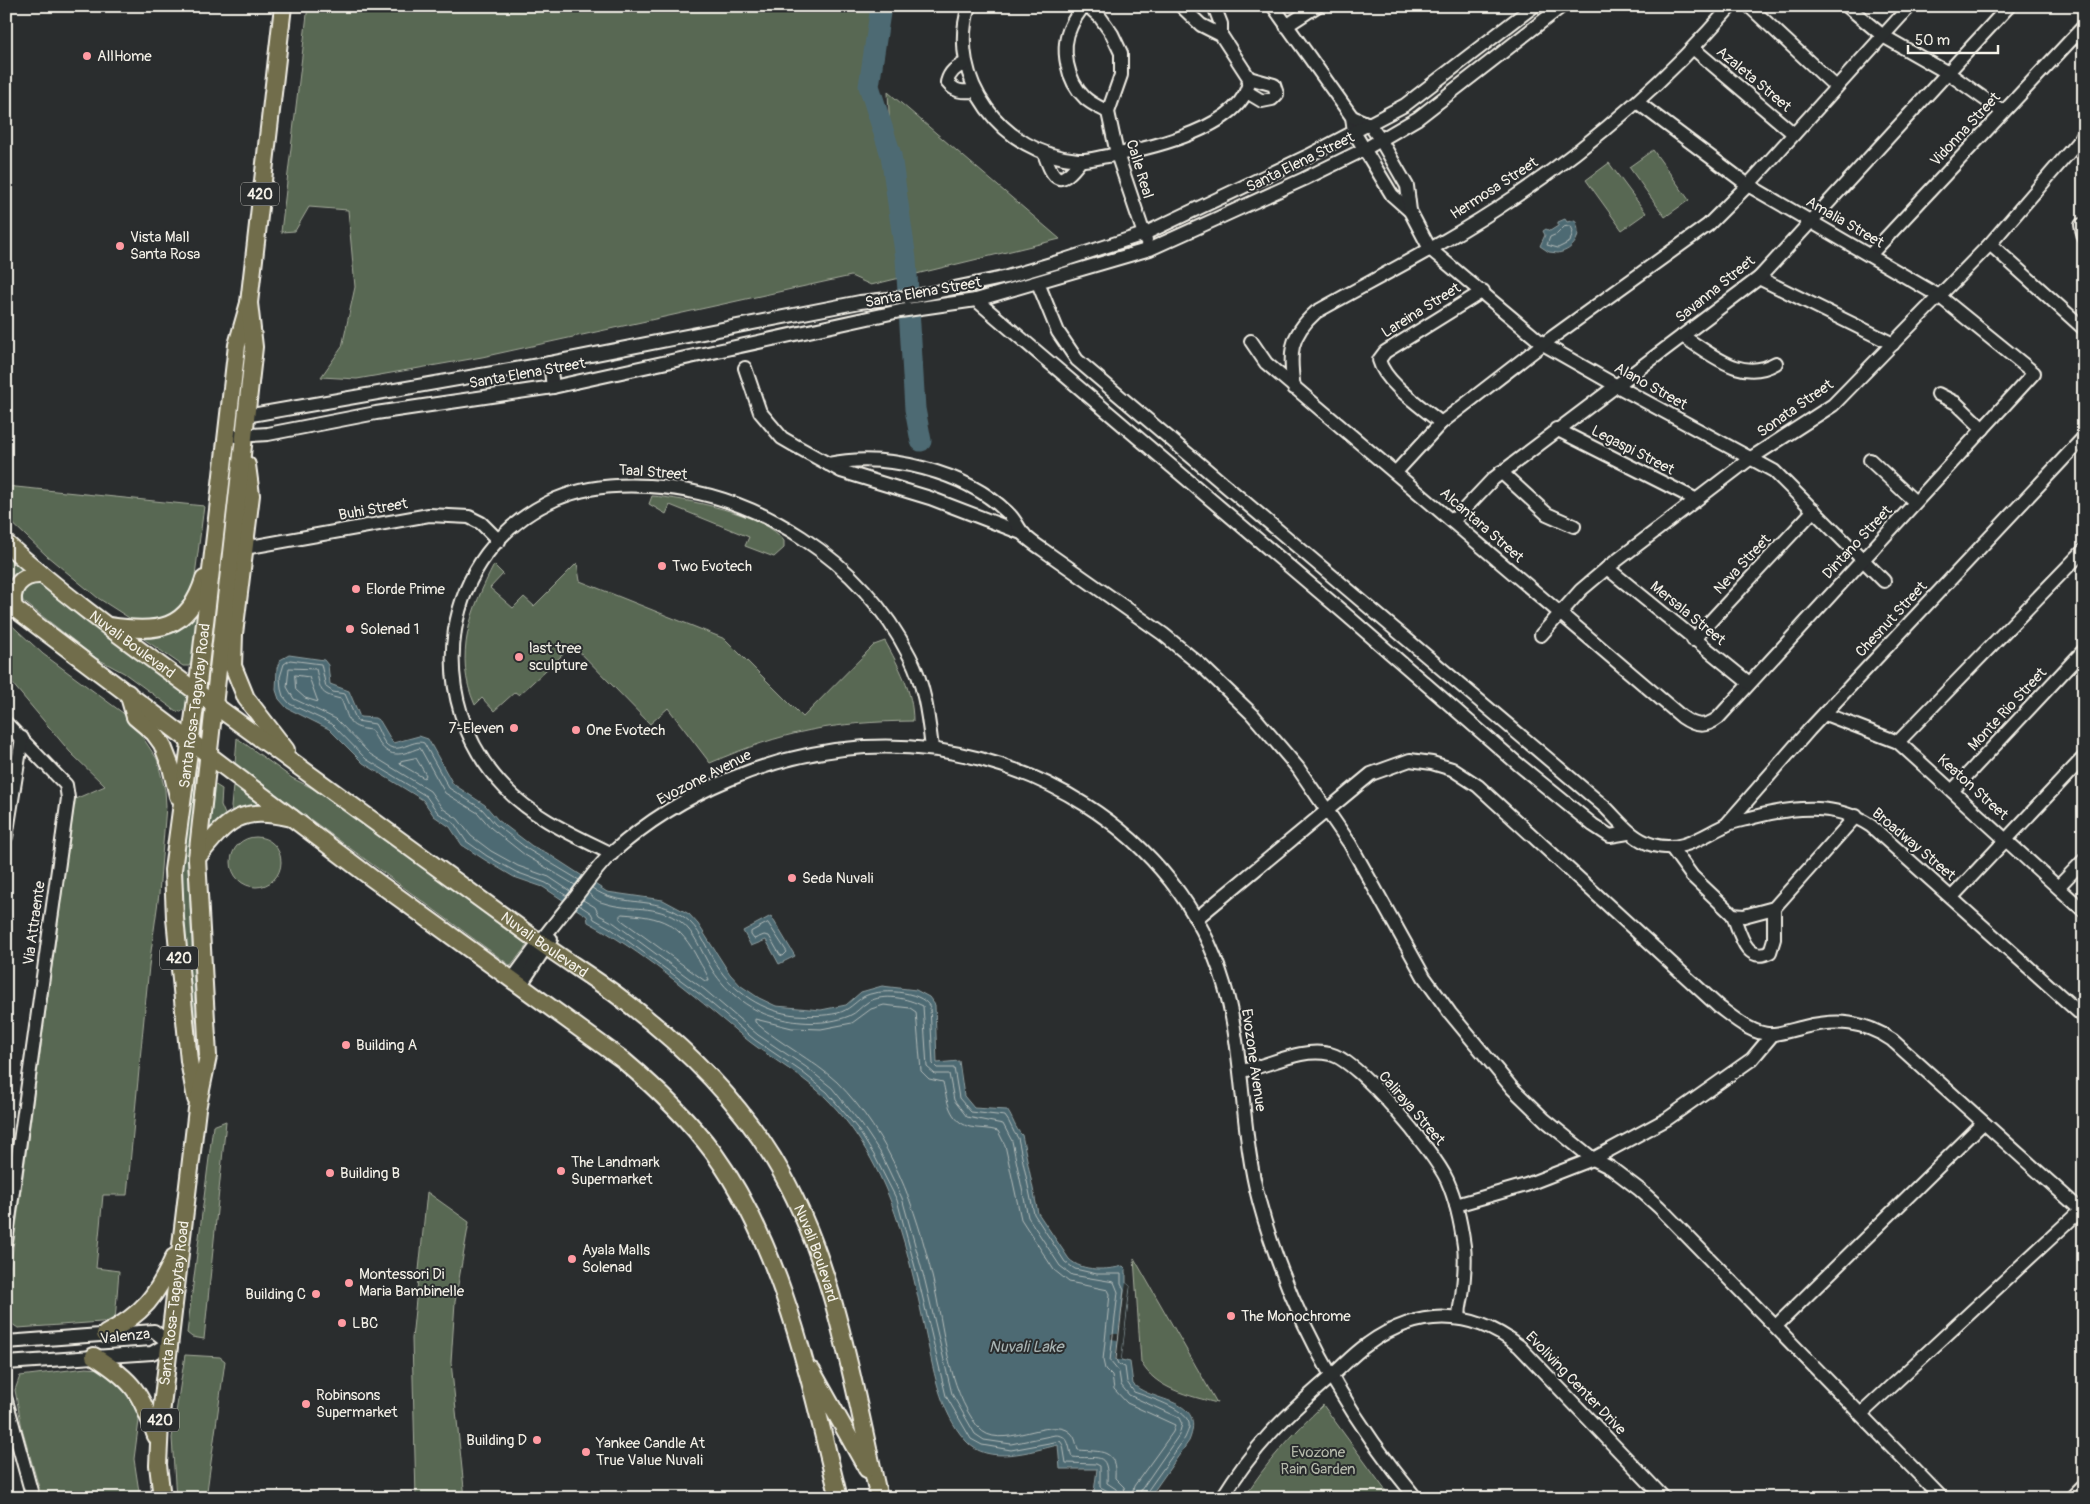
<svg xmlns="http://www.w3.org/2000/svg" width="2090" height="1504" font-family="Pangolin,sans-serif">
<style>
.green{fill:#586852;stroke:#a6ac9d}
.water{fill:#4e6a73;stroke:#90a0a2}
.pier{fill:#2a2d2e}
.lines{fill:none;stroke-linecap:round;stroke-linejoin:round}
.shore{stroke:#b2bbb9;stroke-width:1}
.river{stroke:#4e6a73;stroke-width:21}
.minor-casing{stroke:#f4f1e8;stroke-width:16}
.major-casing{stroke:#f4f1e8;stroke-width:20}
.minor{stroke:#2a2d2e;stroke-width:12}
.major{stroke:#716d4b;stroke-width:16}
.poi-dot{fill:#ff9aa2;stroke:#2a2d2e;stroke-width:2}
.labels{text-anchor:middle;stroke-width:4;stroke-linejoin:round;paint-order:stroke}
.shield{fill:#2a2d2e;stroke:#b7b6b0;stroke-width:1}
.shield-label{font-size:14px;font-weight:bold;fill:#f4f1e8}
.poi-label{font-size:15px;fill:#f4f1e8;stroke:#2a2d2e;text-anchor:start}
.street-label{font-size:15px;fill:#f4f1e8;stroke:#2a2d2e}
.park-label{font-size:15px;fill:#b6baac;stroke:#2a2d2e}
.water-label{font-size:16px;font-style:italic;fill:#a9b4b3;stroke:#2a2d2e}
</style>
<rect width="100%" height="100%" fill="#2a2d2e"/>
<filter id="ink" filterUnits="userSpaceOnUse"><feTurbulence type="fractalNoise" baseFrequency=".02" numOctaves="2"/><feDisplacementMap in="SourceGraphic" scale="10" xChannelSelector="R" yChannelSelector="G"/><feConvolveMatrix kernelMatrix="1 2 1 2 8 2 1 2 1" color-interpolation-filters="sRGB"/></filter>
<g filter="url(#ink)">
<g class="green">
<polygon points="308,6 880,6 869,86 891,152 888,92 1060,239 871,285 851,276 482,357 357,379 321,377 342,347 355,287 348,210 309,207 295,231 281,232"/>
<polygon points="1653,150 1689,200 1665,217 1629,167"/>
<polygon points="1609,163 1646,213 1622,230 1586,180"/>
<polygon points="6,486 204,506 193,591 176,617 137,623 98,598 47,556 6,517"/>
<path d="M652 496C683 498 767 514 784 541V548L774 557 745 546 749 537 670 505 666 514 649 504Z"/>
<polygon points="6,551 26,570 13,577 7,590"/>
<path d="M577 563 580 581 725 639 803 717 874 645 885 641C899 667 913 691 913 721 833 722 784 731 710 763L668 708 650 724 573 645 519 695 515 692 494 711 482 698 475 705C453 656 471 609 494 565L503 574 490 588 513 608 524 597 534 606Z"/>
<polygon points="38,581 181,690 187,697 185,709 181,712 176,711 124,673 96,658 23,601 21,591 23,587"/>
<polygon points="199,607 192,661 189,666 183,666 138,635"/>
<polygon points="6,620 43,654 123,713 137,729 157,759 165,790 166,806 159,894 149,966 127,1195 103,1195 96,1268 119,1271 115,1321 18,1328 6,1320 6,1299 75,799 105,786 70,752 6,676"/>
<polygon points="237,738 292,778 318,791 527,945 511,966 235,764"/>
<polygon points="195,769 197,771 188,864 198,1069 182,904 181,863 192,771"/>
<polygon points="214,784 222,789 221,805 227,819 208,835"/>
<polygon points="233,786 267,811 233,815 231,807"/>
<circle cx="256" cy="862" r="25"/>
<polygon points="226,1121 204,1339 192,1337 187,1333 213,1126"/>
<polygon points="427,1192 469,1222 455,1302 451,1362 465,1498 416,1498 412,1339"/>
<path d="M1134 1258 1217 1403C1190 1396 1155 1389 1141 1362Z"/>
<polygon points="185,1355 220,1357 225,1361 206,1498 176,1498 172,1438"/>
<polygon points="86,1368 102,1369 131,1391 140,1413 134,1459 140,1498 42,1498 22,1428 15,1390 20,1376"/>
<path d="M1323 1405 1391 1498H1244C1266 1462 1293 1434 1323 1405Z"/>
</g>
<g class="water">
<path d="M1565 219 1567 222 1575 220C1583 236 1574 250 1558 253L1549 252 1540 246 1545 235 1543 231 1546 229 1550 231 1558 226V222Z"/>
<path d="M289 655 324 660 328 665 330 684 349 691 360 717 375 718 380 721 393 743 419 736 428 739 453 784 485 805 498 820 532 846 547 853 607 892 663 900 689 914 698 924 730 974 741 986 759 998 776 1006 821 1010 846 1005 861 992 882 986 916 990 929 997 935 1005 937 1063 959 1061 964 1096 974 1108 1007 1110C1013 1118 1015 1129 1022 1135L1038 1213 1069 1259C1082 1272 1108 1270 1123 1266L1126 1269V1283L1130 1286 1121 1360 1130 1362 1133 1384C1154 1404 1207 1397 1189 1441L1149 1498H1116L1094 1492 1097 1469H1060L1058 1445C1031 1451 988 1466 966 1441 939 1411 933 1367 925 1330 918 1297 911 1264 901 1232 887 1183 861 1132 824 1096 798 1072 766 1056 740 1034 692 994 642 951 588 922L587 916 543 887 514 877 485 860 462 845 450 827 434 816 423 800 363 763 329 729 287 708 279 699 276 690 277 668 280 660Z"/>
<polygon points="771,916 795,956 779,964 766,940 751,946 743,931"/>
</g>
<polygon class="pier" points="1126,1283 1130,1286 1129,1292 1121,1360 1118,1360 1115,1359 1118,1340 1111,1339 1111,1334 1118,1334"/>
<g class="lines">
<g class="shore">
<polygon points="1571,226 1573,231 1570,242 1558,248 1547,245 1550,237 1557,234 1564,227"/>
<polygon points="295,675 309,677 318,702 305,698 296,690"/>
<polygon points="416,758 426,775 424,778 400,764 401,761"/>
<path d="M592 888C621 909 653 894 684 917 700 928 706 948 716 964 733 992 763 1012 796 1015 810 1016 824 1016 838 1013 849 1010 854 1003 863 997 878 988 921 990 930 1007L933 1064 937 1068H954L959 1098 971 1112 1005 1116C1011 1123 1012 1131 1018 1138L1034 1214 1065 1262 1075 1269 1097 1274H1121V1284L1124 1290 1116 1359 1118 1364 1125 1367 1127 1382 1134 1392C1148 1397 1185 1408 1189 1423 1190 1428 1187 1433 1185 1438L1146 1493 1145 1498"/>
<path d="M570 891 549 877 518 866 491 851 471 836 458 819 442 808 430 791 370 754 336 719 294 699 287 687 289 668 316 669C321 690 318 694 341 699 350 719 345 727 371 730 380 744 385 758 405 753 410 752 415 749 420 748L445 793 478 813 491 828 525 855 575 885"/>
<path d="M588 893C593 897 598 902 604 903 631 912 655 903 681 922 695 933 701 951 710 966 723 989 748 1010 774 1017 797 1024 827 1025 849 1016 857 1013 861 1006 868 1002 884 993 907 998 923 1006L927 1067 935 1074H949L954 1100 967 1117 1003 1124 1012 1141 1028 1217 1060 1266 1072 1275 1114 1282 1118 1292 1110 1361 1119 1372 1121 1385 1129 1395 1179 1418 1182 1424 1179 1435 1141 1490 1139 1498"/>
<path d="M567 896 546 883 516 872 487 856 466 841 454 823 438 813 426 796 366 759 332 724 290 704 283 696 281 689 280 677 284 664 290 660 321 664 326 687 333 692 345 694 357 721 375 724C379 730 381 738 385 743 397 757 412 738 424 743L449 788 482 809 495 824 529 850 579 880"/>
<path d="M583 900 595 907 599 915 614 923 705 990 758 1035 806 1067 832 1088 862 1125 880 1152 902 1198 925 1281 952 1394 975 1434 984 1440 1011 1444 1055 1435C1070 1435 1068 1446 1072 1457 1097 1460 1109 1449 1107 1483L1116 1489 1119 1498"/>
<polyline points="579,905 591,913 594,919 610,928 701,995 755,1040 802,1072 827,1092 857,1128 874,1155 897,1200 919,1282 946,1396 971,1439 982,1445 1011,1450 1060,1441 1063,1445 1066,1463 1096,1464 1100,1466 1100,1487 1110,1492 1112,1498"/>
<path d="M622 914C663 917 679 922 699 961 702 967 708 974 709 981H705L620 919V916Z"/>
<polygon points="768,923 787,952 783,956 780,955 769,936 764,935 754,939 751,935 751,932"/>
<path d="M1126 1498 1124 1487 1115 1478C1117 1448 1101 1452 1078 1450 1076 1444 1076 1438 1071 1433 1052 1414 999 1454 978 1427 947 1387 944 1327 933 1280 916 1207 891 1136 837 1082 812 1059 780 1044 755 1022V1019L792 1028 821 1029 852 1023 871 1009 884 1005 910 1008 916 1012 921 1071 929 1079 943 1082C947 1100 949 1121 970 1127 979 1129 989 1128 998 1131L1005 1145 1021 1219 1054 1270 1069 1282 1108 1290 1110 1294 1103 1360 1105 1369 1112 1376 1114 1389 1127 1403 1175 1425 1173 1432 1134 1486 1131 1498"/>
</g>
<polyline class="river" points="881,6 869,86 891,155 906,259 915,409 921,441"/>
<g class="minor-casing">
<g id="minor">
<path d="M969 6C946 80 1003 154 1078 160 1088 161 1099 157 1108 156 1147 149 1248 127 1249 78L1221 35 1201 25 1181 6"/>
<path d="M1084 6C1079 12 1074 19 1071 26 1060 48 1067 81 1085 98 1091 104 1101 108 1108 112"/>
<polyline points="1088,6 1100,17 1112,34 1121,53 1121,75 1108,112 1117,154 1146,240"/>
<polyline points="1214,6 1221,24 1221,35"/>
<polyline points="1273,6 1352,117 1354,132 1392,195 1410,211"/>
<polyline points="1749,6 1836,87"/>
<polyline points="1847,6 1883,36 1948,73 2003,112"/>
<polyline points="1286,26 1317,6"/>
<polyline points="1694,49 1794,134"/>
<path d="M965 63C956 68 950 71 947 82 955 92 962 92 974 91"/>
<polyline points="1247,92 1262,101 1272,99 1277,94 1274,85 1249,78"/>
<polyline points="1352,117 1369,124 1380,139 1407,186 1410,211 1430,249 1543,344 1617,386 1774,471 1884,581"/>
<path d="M1044 153C1054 182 1060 188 1081 160"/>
<polyline points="2081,225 2084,237"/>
<polyline points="1990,244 2082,327 2084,325"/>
<polyline points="1870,255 2084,26"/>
<polyline points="1759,278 1893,344"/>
<path d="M1038 283 1058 332 1077 360 1606 808C1621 823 1632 839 1653 845 1681 853 1701 837 1724 826 1733 821 1744 820 1754 817 1793 807 1835 802 1871 826L2084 1017"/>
<polyline points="976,300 1343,612 1518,764 1593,825 1610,836 1628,833"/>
<path d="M1682 336C1712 354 1741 383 1776 363"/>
<path d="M1251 341 1266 363 1682 717C1695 726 1705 728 1718 718L2034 373 1939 296 1748 185 1637 102"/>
<polyline points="550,363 553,387"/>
<polyline points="745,368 760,412 782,438 794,445 841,471 930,498 1024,534"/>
<path d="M1294 388C1289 354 1289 336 1316 312 1382 275 1450 241 1513 198 1593 144 1667 80 1731 6"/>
<polyline points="1938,394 1956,403 1983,429"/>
<polyline points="246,416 550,363 860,302 916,296 1007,277 1061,261 1144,234 1308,156 1405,105 1534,6"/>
<path d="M1441 423C1422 407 1385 383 1379 360L1385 352 1483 291"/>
<polyline points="1556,429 1695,499"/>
<polyline points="236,436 268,434 376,413 553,387 900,311 976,300 1150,249 1304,179 1365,149 1418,118 1562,6"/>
<polyline points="1870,460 1915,502"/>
<path d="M828 464C886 452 965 471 1008 513 1015 519 1018 528 1024 535 1029 540 1036 545 1042 549L1163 634 1203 667 1252 714 1298 768 1350 844 1424 977 1450 1013 1512 1088 1545 1120 1593 1159 1611 1168 1640 1190 1659 1207 1942 1498"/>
<polyline points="1396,472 1441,423 1543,344 1708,225 1748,185 1910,6"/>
<polyline points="1501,472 1547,514 1574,526"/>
<polyline points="1453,521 1493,479 1759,278 2009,6"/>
<polyline points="244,548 429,515 469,517 481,523 499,541"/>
<polyline points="1607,568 1749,683"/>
<polyline points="1541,635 1581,590 1607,568 1751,458 1833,405 1990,244 2084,135"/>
<polyline points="1693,640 1814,510"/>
<polyline points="1825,714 1898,742 2084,911"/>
<polyline points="6,723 66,785 68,798 6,1241"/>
<polyline points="1898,742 2084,550"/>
<polyline points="1953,790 2084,650"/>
<polyline points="1726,825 1809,730 2084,437"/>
<polyline points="6,837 22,738"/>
<polyline points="1671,847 1692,876 1733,915 1744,916 1774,908 1856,816"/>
<path d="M612 854C576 836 535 819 506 789 420 701 439 551 556 499 586 486 617 484 649 486 757 492 861 560 910 657 925 686 928 716 932 748"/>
<polyline points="2058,887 2084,860"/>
<polyline points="1952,897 2084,757"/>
<path d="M1733 915C1740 933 1746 964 1770 952L1774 939V908"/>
<path d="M1196 919 1371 774 1410 760 1432 763 1452 769 1478 786 1719 1007C1735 1019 1754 1036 1774 1034 1784 1033 1795 1029 1804 1027 1837 1019 1864 1021 1892 1040L2084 1213"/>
<path d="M512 980C530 954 550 929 570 904 584 887 596 868 612 853 681 791 773 753 865 747 1019 738 1179 831 1224 984 1245 1055 1240 1130 1259 1201 1289 1312 1343 1410 1416 1498"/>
<polyline points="520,986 551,939"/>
<path d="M1241 1071C1270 1066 1300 1047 1330 1054 1359 1060 1434 1152 1447 1180 1456 1200 1461 1224 1464 1246 1466 1262 1464 1280 1462 1296 1461 1303 1458 1311 1460 1318"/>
<polyline points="1456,1205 1526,1185 1593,1159 1667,1119 1752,1059 1773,1034"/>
<polyline points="1776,1326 1983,1123"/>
<polyline points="6,1342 154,1331 169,1343 152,1353 6,1363"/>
<polyline points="6,1400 33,1498"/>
<polyline points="1861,1414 2081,1210"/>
<path d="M1222 1498C1254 1446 1283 1418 1328 1379 1341 1368 1353 1354 1368 1344 1417 1309 1470 1308 1519 1346L1664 1498"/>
<polyline points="2071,1498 2084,1485"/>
</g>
</g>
<g class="major-casing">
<g id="major">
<polyline points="247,465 251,495 234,634 233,666 246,698 286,750"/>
<path id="s1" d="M6 543C66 598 133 645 198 693 305 772 413 849 520 928 551 951 583 971 614 993 675 1038 733 1093 773 1158 835 1260 852 1383 879 1498"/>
<path d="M6 602 373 879 623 1060C656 1088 687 1117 713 1152 785 1252 809 1380 839 1498"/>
<path d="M14 608C9 589 21 574 41 575"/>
<path d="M109 626C157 633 188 631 204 579"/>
<polyline points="128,693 135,717 154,733 162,744 171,767 178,796"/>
<path d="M197 858C228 819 240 806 292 818"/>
<path id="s2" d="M196 1099 189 1061 175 918 173 870 197 692 237 345 249 303 283 6"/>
<path d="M105 1334C143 1314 157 1296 174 1257"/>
<path d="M94 1356C134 1381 140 1392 156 1436"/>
<polyline points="812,1371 867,1469"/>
<path id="s3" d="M162 1498 158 1465 160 1423 197 1109 208 1056 197 858 254 347 249 303"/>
</g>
</g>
<use href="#minor" class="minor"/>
<use href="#major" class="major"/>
</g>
</g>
<g class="poi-dot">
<circle cx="87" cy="56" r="5"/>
<circle cx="120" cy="246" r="5"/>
<circle cx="662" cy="566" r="5"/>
<circle cx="356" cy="589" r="5"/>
<circle cx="350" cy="629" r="5"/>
<circle cx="519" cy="657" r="5"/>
<circle cx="514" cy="728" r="5"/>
<circle cx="576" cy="730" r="5"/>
<circle cx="792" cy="878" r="5"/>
<circle cx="346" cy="1045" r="5"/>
<circle cx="561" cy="1171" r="5"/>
<circle cx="330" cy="1173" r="5"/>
<circle cx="572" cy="1259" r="5"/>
<circle cx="349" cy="1283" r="5"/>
<circle cx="316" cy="1294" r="5"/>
<circle cx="1231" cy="1316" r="5"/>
<circle cx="342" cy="1323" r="5"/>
<circle cx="306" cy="1404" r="5"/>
<circle cx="537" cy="1440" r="5"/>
<circle cx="586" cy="1452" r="5"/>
</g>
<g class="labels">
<g class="shield">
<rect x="241" y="182.5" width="38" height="23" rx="4"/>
<rect x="160" y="946.5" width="38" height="23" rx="4"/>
<rect x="141" y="1408.5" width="38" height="23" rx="4"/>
</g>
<g class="shield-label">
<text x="260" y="199">420</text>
<text x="179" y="963">420</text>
<text x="160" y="1425">420</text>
</g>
<g class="poi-label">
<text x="97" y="61">AllHome</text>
<text x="130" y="242">Vista Mall<tspan x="130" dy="17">Santa Rosa</tspan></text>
<text x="672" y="571">Two Evotech</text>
<text x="366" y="594">Elorde Prime</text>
<text x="360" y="634">Solenad 1</text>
<text x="529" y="653">last tree<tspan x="529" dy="17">sculpture</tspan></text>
<text x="504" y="733" text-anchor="end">7-Eleven</text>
<text x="586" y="735">One Evotech</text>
<text x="802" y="883">Seda Nuvali</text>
<text x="356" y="1050">Building A</text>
<text x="571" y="1167">The Landmark<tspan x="571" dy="17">Supermarket</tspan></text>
<text x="340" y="1178">Building B</text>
<text x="582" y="1255">Ayala Malls<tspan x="582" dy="17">Solenad</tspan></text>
<text x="359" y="1279">Montessori Di<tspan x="359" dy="17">Maria Bambinelle</tspan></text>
<text x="306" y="1299" text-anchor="end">Building C</text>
<text x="1241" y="1321">The Monochrome</text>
<text x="352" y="1328">LBC</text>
<text x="316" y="1400">Robinsons<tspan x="316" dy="17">Supermarket</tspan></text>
<text x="527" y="1445" text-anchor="end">Building D</text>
<text x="596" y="1448">Yankee Candle At<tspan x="596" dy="17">True Value Nuvali</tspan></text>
</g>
<g class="street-label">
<text transform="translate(1754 79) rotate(40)" y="5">Azaleta Street</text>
<text transform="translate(1965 129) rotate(-47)" y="5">Vidonna Street</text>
<text transform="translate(1300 162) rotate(-26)" y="5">Santa Elena Street</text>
<text transform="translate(1140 169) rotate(73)" y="5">Calle Real</text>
<text transform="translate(1494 188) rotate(-33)" y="5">Hermosa Street</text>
<text transform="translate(1845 222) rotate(30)" y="5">Amalia Street</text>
<text transform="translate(1715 289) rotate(-39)" y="5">Savanna Street</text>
<text transform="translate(923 292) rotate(-10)" y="5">Santa Elena Street</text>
<text transform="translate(1421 310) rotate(-32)" y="5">Lareina Street</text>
<text transform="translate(527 373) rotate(-10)" y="5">Santa Elena Street</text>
<text transform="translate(1651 386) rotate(29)" y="5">Alano Street</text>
<text transform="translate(1795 408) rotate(-35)" y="5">Sonata Street</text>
<text transform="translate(1633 450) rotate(27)" y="5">Legaspi Street</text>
<text transform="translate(653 472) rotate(4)" y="5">Taal Street</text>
<text transform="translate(373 509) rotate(-10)" y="5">Buhi Street</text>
<text transform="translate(1482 525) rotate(41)" y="5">Alcantara Street</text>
<text transform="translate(1857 542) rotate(-47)" y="5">Dintano Street</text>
<text transform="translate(1742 564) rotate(-47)" y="5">Neva Street</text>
<text transform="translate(1688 613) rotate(39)" y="5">Mersala Street</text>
<text transform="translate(1891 619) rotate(-47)" y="5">Chesnut Street</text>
<text dy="5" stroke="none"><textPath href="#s1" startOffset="162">Nuvali Boulevard</textPath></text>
<text dy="5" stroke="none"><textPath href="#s2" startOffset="396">Santa Rosa-Tagaytay Road</textPath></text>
<text transform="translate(2007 709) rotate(-47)" y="5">Monte Rio Street</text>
<text transform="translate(704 777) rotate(-27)" y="5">Evozone Avenue</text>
<text transform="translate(1973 787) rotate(42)" y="5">Keaton Street</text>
<text transform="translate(1914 844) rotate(40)" y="5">Broadway Street</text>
<text transform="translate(34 923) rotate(-82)" y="5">Via Attraente</text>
<text dy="5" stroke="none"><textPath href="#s1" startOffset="672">Nuvali Boulevard</textPath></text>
<text transform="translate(1254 1060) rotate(82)" y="5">Evozone Avenue</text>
<text transform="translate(1412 1108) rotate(49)" y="5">Caliraya Street</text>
<text dy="5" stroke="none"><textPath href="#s1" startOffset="1092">Nuvali Boulevard</textPath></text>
<text dy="5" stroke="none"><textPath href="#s3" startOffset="196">Santa Rosa-Tagaytay Road</textPath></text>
<text transform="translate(125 1336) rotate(-6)" y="5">Valenza</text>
<text transform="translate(1576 1383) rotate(46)" y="5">Evoliving Center Drive</text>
</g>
<g class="park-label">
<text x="1318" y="1457">Evozone<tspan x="1318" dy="17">Rain Garden</tspan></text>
</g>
<g class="water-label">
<text x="1026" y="1352">Nuvali Lake</text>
</g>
</g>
<rect width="2090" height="1504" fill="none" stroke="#2a2d2e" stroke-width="25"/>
<rect x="12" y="12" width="2065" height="1479" fill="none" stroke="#f4f1e8" stroke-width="2" filter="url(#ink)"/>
<path d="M1908 45v8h90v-8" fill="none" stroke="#f4f1e8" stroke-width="2.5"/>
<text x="1915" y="45" font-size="15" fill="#f4f1e8" stroke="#2a2d2e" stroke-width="4" paint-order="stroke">50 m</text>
</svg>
